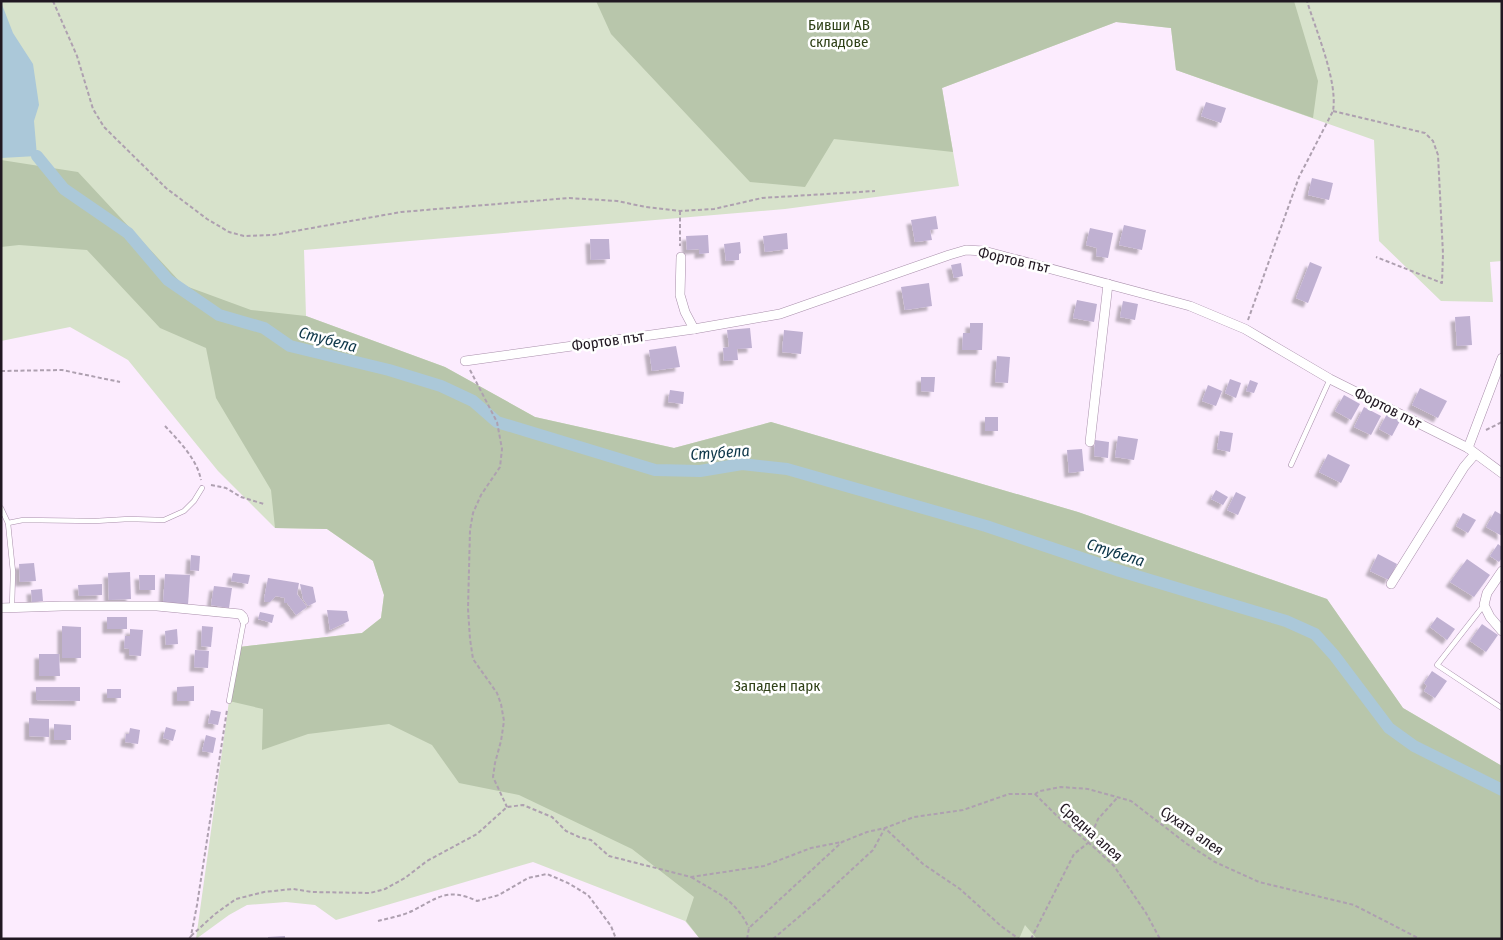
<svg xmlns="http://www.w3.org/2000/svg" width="1503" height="940" font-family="'Fira Sans Condensed',sans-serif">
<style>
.green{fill:#d7e2cb}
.forest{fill:#b8c6ab}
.water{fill:#abc8d9}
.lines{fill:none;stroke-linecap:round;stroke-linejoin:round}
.canal{stroke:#abc8d9;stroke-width:12}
.building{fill:#c0b1d2;filter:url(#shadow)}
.lane-casing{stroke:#a98fab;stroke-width:5.5}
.street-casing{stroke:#a98fab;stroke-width:10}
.path{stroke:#aea0b0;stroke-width:2;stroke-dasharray:4 2.5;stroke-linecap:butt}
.lane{stroke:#fff;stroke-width:4.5}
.street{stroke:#fff;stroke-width:9}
.labels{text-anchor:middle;stroke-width:5;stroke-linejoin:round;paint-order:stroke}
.park-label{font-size:15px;fill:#304218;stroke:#fff}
.street-label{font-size:15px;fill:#211822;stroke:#fff}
.water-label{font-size:16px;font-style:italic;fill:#0d3649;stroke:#fff}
</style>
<defs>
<filter id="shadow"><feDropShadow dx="-4.5" dy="4.5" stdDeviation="1" flood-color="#0004"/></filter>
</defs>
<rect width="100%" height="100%" fill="#fcecfe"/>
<polygon class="green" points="1,1 1502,1 1502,261 1490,262 1493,302 1441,301 1379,241 1374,140 1176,70 1171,28 1116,22 942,88 959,186 785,209 304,250 306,316 445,367 535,417 674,448 771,422 1078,512 1327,599 1403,708 1502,766 1502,939 700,939 685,921 533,862 336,920 315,905 286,902 247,905 229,915 196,939 229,701 239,647 362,633 381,618 384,595 373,561 327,529 275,528 218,471 128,360 70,327 1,341"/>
<g class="forest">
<polygon points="596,1 1294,1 1318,81 1313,118 1176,70 1171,28 1116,22 942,88 953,152 834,139 805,187 750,182 611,34"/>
<polygon points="1,160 78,172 183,285 251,310 306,316 445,367 535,417 674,448 771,422 1078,512 1327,599 1403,708 1502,766 1502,939 1037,939 1025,925 1019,939 700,939 686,921 694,897 632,849 519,795 459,783 432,745 389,724 308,734 262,750 263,709 229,701 239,647 362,633 381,618 384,595 373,561 327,529 275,528 271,490 216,398 206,348 160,328 87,250 19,245 1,247"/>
</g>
<polygon class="water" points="1,2 13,33 33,64 39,105 34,121 37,156 1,158"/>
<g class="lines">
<polyline class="canal" points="37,156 64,189 128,233 168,280 219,315 264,328 290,346 389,370 441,386 473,401 497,422 655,470 700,471 742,464 787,469 986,526 1120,571 1286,621 1315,634 1334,655 1389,728 1414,746 1502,790"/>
</g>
<g class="building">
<polygon points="1206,102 1226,108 1221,123 1201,116"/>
<polygon points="1312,178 1333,183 1329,200 1308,195"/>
<polygon points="936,216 938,229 930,230 932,240 915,242 911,220"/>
<polygon points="1124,225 1146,230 1142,250 1119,245"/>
<polygon points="1090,228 1113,233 1108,258 1096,256 1097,248 1086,245"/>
<polygon points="787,233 788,249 765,252 763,236"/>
<polygon points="708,235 709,253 699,254 699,249 687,250 686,236"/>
<polygon points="590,239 609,239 610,259 591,260"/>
<polygon points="740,242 741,253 739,254 739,260 726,261 724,244"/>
<polygon points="1310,262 1322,267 1308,303 1296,298"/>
<polygon points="961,263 963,276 954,278 951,265"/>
<polygon points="929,283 932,306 905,310 901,287"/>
<polygon points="1077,300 1097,304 1094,322 1073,318"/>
<polygon points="1123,301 1138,304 1135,320 1120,317"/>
<polygon points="1470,316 1472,345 1457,346 1455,317"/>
<polygon points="970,323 983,323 982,350 962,350 963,333 970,333"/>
<polygon points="750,328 752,348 737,349 738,360 724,361 723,348 729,347 727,330"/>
<polygon points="784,330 803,332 801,354 782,352"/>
<polygon points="676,346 680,367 652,371 649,350"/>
<polygon points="997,356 1010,357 1008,383 995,382"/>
<polygon points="921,377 935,377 934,392 921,391"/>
<polygon points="1230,379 1241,383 1236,398 1225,393"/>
<polygon points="1250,380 1258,383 1254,393 1246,391"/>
<polygon points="1208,385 1222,391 1216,406 1202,401"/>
<polygon points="1420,388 1447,401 1438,418 1412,405"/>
<polygon points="670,390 684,392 683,404 668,402"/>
<polygon points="1344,395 1360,404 1351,420 1335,411"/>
<polygon points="1364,407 1381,416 1371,435 1354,427"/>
<polygon points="1387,414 1400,421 1392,436 1379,429"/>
<rect x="985" y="417" width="13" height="14"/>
<polygon points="1220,431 1233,433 1230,452 1217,449"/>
<polygon points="1118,436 1138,439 1134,460 1115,457"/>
<polygon points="1095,440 1109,442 1108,458 1094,456"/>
<polygon points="1082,449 1084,471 1069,473 1067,450"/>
<polygon points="1328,454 1350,465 1341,483 1319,472"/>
<polygon points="1216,490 1228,497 1223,505 1211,499"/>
<polygon points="1236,492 1246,497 1238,515 1227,510"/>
<polygon points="1495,511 1502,515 1502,536 1486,527"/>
<polygon points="1463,513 1476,520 1468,533 1456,526"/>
<polygon points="1498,544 1502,547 1502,558 1499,562 1490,556"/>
<polygon points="1378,554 1397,564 1389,580 1370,571"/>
<polygon points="191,555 200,556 199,571 190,570"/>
<polygon points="1467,559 1490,575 1474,597 1450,582"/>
<polygon points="34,563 36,581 20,582 19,564"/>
<polygon points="130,572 131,599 109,600 108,573"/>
<polygon points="233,573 250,575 248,584 231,581"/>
<polygon points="165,574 190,575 188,605 163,604"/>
<polygon points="139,575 155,575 155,590 140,590"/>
<polygon points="268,578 299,583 297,594 307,607 296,615 287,603 284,603 285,598 276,596 270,602 265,602 264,599"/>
<polygon points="102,584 102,595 79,596 78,585"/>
<polygon points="300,584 313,587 316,602 308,606 303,599"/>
<polygon points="214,586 232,588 229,608 211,605"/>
<polygon points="42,589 43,601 32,602 31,590"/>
<polygon points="327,610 347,611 349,621 330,630"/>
<polygon points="260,612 274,615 272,623 258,619"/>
<rect x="107" y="617" width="20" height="12"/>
<polygon points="1437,617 1455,629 1447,640 1430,627"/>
<polygon points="1482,624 1498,635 1486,652 1470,641"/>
<polygon points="62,626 81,627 81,658 62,658"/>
<polygon points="202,626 213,627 211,647 201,646"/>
<polygon points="130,629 143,630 141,656 129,655 129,649 124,648 125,636 130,636"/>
<polygon points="177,629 178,644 166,645 165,631"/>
<polygon points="195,650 209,651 208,668 194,667"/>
<polygon points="39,654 59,654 60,676 39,676"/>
<polygon points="1432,671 1447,681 1435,698 1424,691 1427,686 1424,683"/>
<polygon points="194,686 194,701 177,701 177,687"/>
<polygon points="36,687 80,687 80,701 36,700"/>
<rect x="107" y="689" width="14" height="9"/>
<polygon points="211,710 221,712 218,725 208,723"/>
<polygon points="29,718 49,719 49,737 29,736"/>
<polygon points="54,724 71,725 71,740 54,740"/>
<polygon points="166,727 176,730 173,741 163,738"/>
<polygon points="130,728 140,730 138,744 125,742 126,734 129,734"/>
<polygon points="206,735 216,738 213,753 202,751"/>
<polygon points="285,936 285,939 268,939 268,937"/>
</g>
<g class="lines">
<g class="lane-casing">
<g id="lane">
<polyline points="1291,465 1330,379"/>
<polyline points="1,508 8,523 13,572 12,607"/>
<polyline points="8,523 23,520 95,521 129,519 164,520 184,511 194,501 202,488"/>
<polyline points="1484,605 1437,665 1502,708"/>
<polyline points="229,701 244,620"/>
</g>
</g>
<g class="street-casing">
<g id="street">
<polyline points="681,257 680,295 685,312 694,329"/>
<polyline points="465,361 694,329 780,314 949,255 966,250 984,251 1190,306 1245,329 1330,379 1468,448 1502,473"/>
<polyline points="1090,442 1108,284"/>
<polyline points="1468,448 1502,358"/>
<polyline points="1502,571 1487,593 1484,605 1490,617 1502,631"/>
<polyline points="1391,584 1464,467 1475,454"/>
<polyline points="1,608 62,606 157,606 240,614 243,617 244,620"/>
</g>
</g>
<g class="path">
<polyline points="53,1 77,56 93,109 104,127 166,188 207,219 229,232 244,236 273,235 401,212 569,198 617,201 646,207 680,211 714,209 762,198 875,191"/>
<polyline points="1333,111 1425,133 1433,141 1438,155 1443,254 1442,283 1376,257"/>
<polyline points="680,211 680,246"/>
<path d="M1248 320 1299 177 1333 111C1338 81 1316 31 1307 1"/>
<polyline points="470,370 497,422 502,449 500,467 481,495 473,513 470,530 468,609 470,639 473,659 497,693 501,704 504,721 501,741 495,763 493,777 507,807"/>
<polyline points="1,371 62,370 120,382"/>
<path d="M165 426C179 441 197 459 201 480"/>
<polyline points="1486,430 1502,422"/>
<polyline points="211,485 226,488 241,497 264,504"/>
<polyline points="1035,794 1056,815 1097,850 1114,866 1146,913 1160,939"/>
<path d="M691 877C717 893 735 899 749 928"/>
<path d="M378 921C389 918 402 916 412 911 438 898 447 887 477 901L499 895 528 878 547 874 568 883 588 895 611 926 616 939"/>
<polyline points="191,936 215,914 236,899 264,892 293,889 312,892 370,893 385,889 405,878 427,861 477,834 507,807 523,805 552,817 566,831 579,837 591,840 609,856 691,877 764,866 811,848 842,842"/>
<polyline points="189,939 191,936 197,905 227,710"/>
<polyline points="747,939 749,928 842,842 867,832 885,828 914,817 963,810 1009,794 1035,794 1040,791 1061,787 1088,789 1131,801 1187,844 1215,862 1259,882 1354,905 1420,939"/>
<polyline points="773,939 821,898 873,850 885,828 923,864 960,889 1001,926 1019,939"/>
<polyline points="1031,939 1074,854 1088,843 1098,819 1118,797"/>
</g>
<use href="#lane" class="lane"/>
<use href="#street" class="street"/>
</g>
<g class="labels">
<g class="park-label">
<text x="839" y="30">Бивши АВ<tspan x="839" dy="17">складове</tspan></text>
<text x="777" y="691">Западен парк</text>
</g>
<g class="street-label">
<text transform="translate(1014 260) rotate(13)" y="5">Фортов път</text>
<text transform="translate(608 341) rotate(-8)" y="5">Фортов път</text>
<text transform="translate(1388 408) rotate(27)" y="5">Фортов път</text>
<text transform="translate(1192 831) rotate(35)" y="5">Сухата алея</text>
<text transform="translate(1091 832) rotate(42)" y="5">Средна алея</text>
</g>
<g class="water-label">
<text transform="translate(328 339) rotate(15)" y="6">Стубела</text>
<text transform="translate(720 452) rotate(-4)" y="6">Стубела</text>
<text transform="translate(1116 552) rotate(18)" y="6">Стубела</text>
</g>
</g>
<rect width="1503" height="940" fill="none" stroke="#211822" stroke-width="5"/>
</svg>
